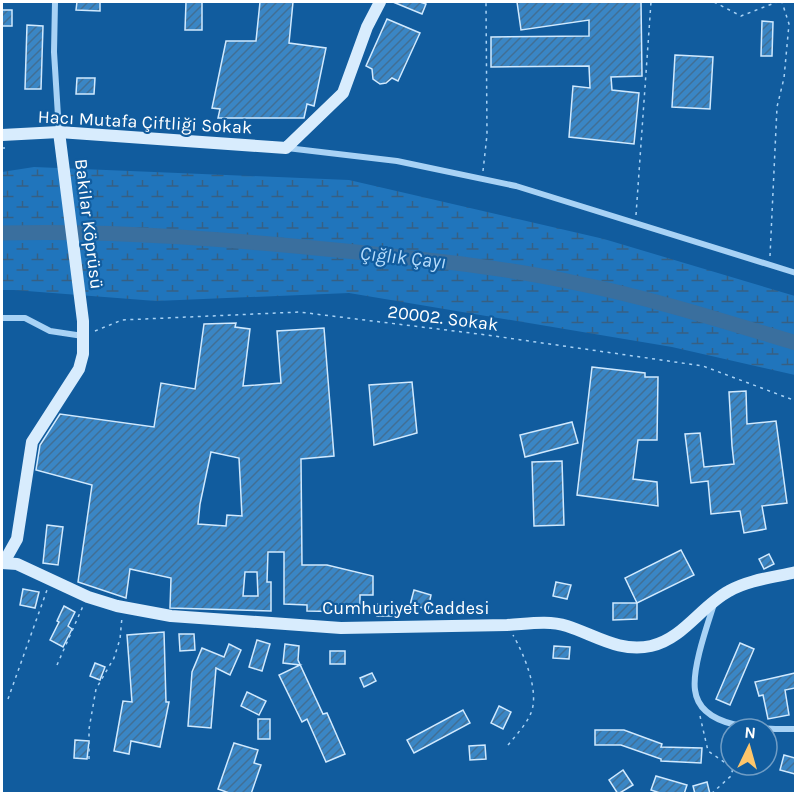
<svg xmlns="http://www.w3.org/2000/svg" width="797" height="795" font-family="Karla,sans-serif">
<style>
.wetland{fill:url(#wetland-marsh)}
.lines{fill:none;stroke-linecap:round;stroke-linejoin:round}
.river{stroke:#3a6f9e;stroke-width:15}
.building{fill:url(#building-hatch);stroke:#d0e9fe;stroke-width:1.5;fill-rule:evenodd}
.path{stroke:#a8d2f5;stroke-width:1.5;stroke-dasharray:3 4.5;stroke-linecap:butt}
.street{stroke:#a8d2f5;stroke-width:6}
.secondary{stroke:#d8ecfd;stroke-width:12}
.labels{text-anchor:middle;stroke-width:4.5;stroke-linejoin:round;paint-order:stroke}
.street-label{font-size:18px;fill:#fff;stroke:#115c9e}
.water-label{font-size:20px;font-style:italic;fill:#b4dbfb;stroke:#115c9e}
</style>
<defs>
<pattern id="wetland-marsh" width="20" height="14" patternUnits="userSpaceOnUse" patternTransform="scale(1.5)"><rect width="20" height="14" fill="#2075bc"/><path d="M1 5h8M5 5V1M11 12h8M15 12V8" fill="none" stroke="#366084"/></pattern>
<pattern id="building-hatch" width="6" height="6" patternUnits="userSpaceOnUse" patternTransform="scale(1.5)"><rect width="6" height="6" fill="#3a86c5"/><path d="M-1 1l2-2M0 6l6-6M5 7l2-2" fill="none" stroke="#416f95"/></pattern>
</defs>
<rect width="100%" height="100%" fill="#115c9e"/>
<polygon class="wetland" points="34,167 349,180 604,239 795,296 795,375 672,347 349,293 156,301 14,290 2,290 2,172"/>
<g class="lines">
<path class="river" d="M2 233C122 230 236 240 356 252 430 260 503 267 576 283 651 298 723 321 796 343"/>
</g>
<g class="building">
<polygon points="77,2 100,2 100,11 76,10"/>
<polygon points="186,2 202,2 202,30 185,30"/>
<polygon points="260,2 293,2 289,43 326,48 314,106 307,104 304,118 218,118 220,109 212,108 226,41 256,41"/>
<polygon points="393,2 420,2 426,4 422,14"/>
<polygon points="517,2 641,2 642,76 611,77 612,90 639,93 634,144 569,137 573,86 590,88 589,66 491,67 491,37 589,36 589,20 521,30"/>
<rect x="2" y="10" width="10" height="16"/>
<polygon points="387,19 420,33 398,81 392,78 386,83 380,84 373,79 372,69 366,66"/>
<polygon points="762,21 773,22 772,56 761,56"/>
<polygon points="27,25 43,26 41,89 25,89"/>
<polygon points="675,55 713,57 710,109 672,107"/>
<polygon points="77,78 95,78 94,94 76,94"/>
<path d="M236 323 235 327 250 329 243 386 281 383 277 331 324 328 334 456 301 459 302 565H327L373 576V595H360V612L307 611V605L284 604V552H268L267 582H271V611L170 608 171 578 130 569 126 598 78 582 92 485 36 470 40 445 60 414 154 427 161 383 195 389 204 324ZM211 452 239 458 242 516 227 515 226 526 198 524 200 504ZM245 572H257L258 596H243Z"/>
<polygon points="592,367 645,373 645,377 658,377 657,440 638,440 633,479 657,482 658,506 577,495"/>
<polygon points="412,382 417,433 374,445 369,385"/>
<polygon points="746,391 747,424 776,421 787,503 762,506 766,529 744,533 740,511 711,514 708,481 691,483 685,434 700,433 704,467 734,464 732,446 729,392"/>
<polygon points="572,422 578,443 525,457 520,435"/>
<polygon points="562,461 564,525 534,526 532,462"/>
<polygon points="47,525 63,527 58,565 43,563"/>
<polygon points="681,550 694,575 637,603 625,578"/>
<polygon points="769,554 774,564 764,569 759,559"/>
<polygon points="556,582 571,585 567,599 553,596"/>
<polygon points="23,589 39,592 35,608 20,605"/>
<polygon points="414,590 431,595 428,609 410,605"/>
<polygon points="613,603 637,603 637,619 613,620"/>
<polygon points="378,604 396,604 395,616 377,616"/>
<polygon points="64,606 75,612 68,626 72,629 63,647 50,640 59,622 57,621"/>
<polygon points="164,632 166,702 169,702 160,747 131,741 129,754 114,751 123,701 132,702 127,635"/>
<polygon points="179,634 194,634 195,650 180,651"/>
<polygon points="257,640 270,644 262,671 249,667"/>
<polygon points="740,643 754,649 730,705 716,699"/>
<polygon points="229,644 241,650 230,675 216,668 211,728 188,726 192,672 202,648 224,657"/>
<polygon points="285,644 299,646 298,660 323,714 327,713 345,754 326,762 307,719 302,722 279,675 300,665 283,663"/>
<polygon points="554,646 570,647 569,659 553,658"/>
<rect x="330" y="651" width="15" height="13"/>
<polygon points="95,663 105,667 100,680 90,676"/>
<polygon points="372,673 376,681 364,687 360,678"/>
<polygon points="795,673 795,688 785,690 789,715 768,719 763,695 759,696 755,682"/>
<polygon points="247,692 266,701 259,715 241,706"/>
<polygon points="499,706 511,712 503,729 491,723"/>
<polygon points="463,710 470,723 414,753 407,740"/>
<rect x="258" y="719" width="12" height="20"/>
<polygon points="595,730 624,730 662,744 661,747 702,748 701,763 661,761 661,759 621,745 595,745"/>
<polygon points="75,740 89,741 87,759 74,758"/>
<polygon points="234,743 258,750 254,763 261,765 251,794 232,794 218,789"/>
<polygon points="485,745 486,759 470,760 469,746"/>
<polygon points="784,755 795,758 795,774 780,770"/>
<polygon points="623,770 633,785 618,794 609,780"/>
<polygon points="656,776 687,785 684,794 663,794 651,790"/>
<polygon points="707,782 710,794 695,794 693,786"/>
</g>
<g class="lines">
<g class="path">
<polyline points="714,2 741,16 777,2"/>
<polyline points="2,148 5,148 7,144"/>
<polyline points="483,171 487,135 486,2"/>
<polyline points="636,215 651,2"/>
<polyline points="770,256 777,107 784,78 789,24 782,2"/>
<polyline points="95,331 122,320 299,312 487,335 703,366 796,401"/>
<polyline points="57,665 83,606"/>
<polyline points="8,699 47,590"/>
<polyline points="700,716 708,751 733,768 731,776 711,794"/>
<path d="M508 745C516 735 525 726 530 715 541 694 524 654 513 635"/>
<polyline points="89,759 89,729 96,689 114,658 120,639 122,617"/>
</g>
<g class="street">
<polyline points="55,2 54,52 59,132"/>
<polyline points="287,148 397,161 516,186 796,273"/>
<polyline points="2,318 25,318 50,331 83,336"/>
<path d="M714 604C707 626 692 668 695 690 700 731 766 729 796 729"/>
</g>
<g class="secondary">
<polyline points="2,135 59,132 286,148 343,93 367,27 380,2"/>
<polyline points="4,562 17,539 32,442 79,369 83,354 83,321 59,132"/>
<path d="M2 563 17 564 88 597 117 606 171 616 341 628 507 625C527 624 548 620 567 626 595 635 620 653 651 646 683 639 701 606 729 591 748 580 775 577 796 572"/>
</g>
</g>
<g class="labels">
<g class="street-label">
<text transform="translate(145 122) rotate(3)" y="6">Hacı Mutafa Çiftliği Sokak</text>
<text transform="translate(89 224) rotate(83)" y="6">Bakilar Köprüsü</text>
<text transform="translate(443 318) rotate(7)" y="6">20002. Sokak</text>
<text x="406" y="614">Cumhuriyet Caddesi</text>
</g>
<g class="water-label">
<text transform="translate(403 257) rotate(6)" y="7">Çığlık Çayı</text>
</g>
</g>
<rect width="797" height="795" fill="none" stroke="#ffffff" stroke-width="6"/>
<g transform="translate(749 747) rotate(5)"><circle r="28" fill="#115c9e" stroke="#709dc5" stroke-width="1.5"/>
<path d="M0-4.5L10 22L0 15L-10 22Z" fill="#ffc66b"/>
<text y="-9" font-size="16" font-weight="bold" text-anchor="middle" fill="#ffffff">N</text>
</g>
</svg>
